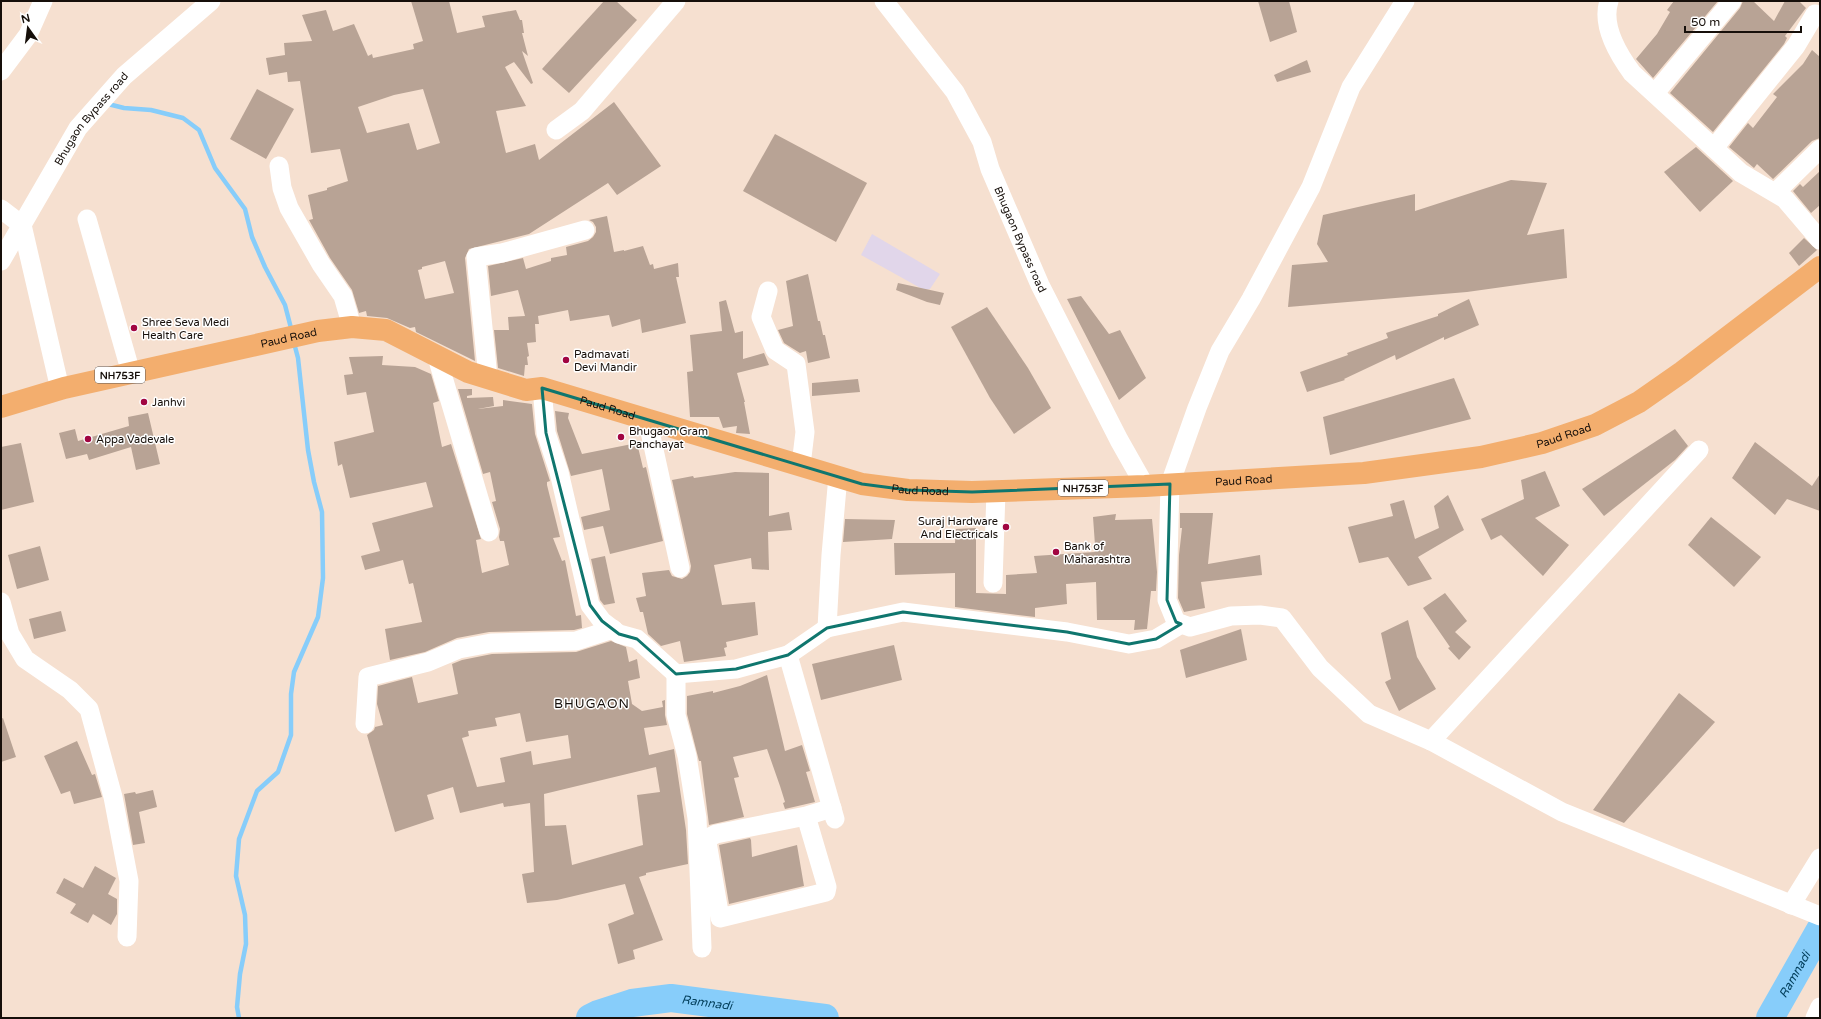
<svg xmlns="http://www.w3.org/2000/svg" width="1821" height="1019" font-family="'Varela Round',sans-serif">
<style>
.industrial{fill:#e1d6ea}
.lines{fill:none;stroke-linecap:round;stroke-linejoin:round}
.stream{stroke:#87cdfa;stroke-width:4.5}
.river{stroke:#87cdfa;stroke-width:28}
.building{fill:#b8a395;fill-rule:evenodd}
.minor{stroke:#fff;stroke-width:19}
.major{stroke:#f3ae6e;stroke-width:22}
.marked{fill:none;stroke:#0f766e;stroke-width:3;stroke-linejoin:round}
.poi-dot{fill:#a10541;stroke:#fff;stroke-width:1.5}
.labels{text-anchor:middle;stroke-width:3;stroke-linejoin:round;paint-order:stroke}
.shield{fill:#fff;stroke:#5c5754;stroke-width:1}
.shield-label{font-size:10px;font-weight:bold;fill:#160f0a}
.street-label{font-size:11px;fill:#160f0a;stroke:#fff}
.poi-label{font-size:11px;fill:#160f0a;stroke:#fff;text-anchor:start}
.water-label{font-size:12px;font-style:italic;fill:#04405d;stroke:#fff}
.quarter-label{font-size:13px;letter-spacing:1px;fill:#160f0a;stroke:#fff}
</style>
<rect width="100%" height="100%" fill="#f6e0d0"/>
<polygon class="industrial" points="872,234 940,274 930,289 924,290 861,255"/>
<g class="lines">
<g class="stream">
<polyline points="108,104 124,108 151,110 183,118 199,130 215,168 245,209 252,237 265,267 285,305 292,332"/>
<polyline points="239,1018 237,1007 240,974 246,944 245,915 236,876 239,839 257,791 278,772 291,735 291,694 294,672 318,617 323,578 322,512 314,482 308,450 298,358 294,343"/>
</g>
<g class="river">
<path id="s1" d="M590 1018 598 1014 632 1003 671 998 825 1018"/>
<path id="s2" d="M1770 1018 1820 930"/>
</g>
</g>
<g class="building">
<path d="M411 1H449L457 33 485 27 482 16 516 10 520 20H522L524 33H522L528 56 522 51 533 83 531 84 514 62 505 67 526 106 496 111 506 153 535 144 539 160 614 102 661 166 617 195 608 183 529 234 469 249 465 258 475 361 416 332 415 327 410 328 387 318 367 316 366 311 359 313 352 290 330 258 309 220 313 219 308 195 327 190V188L348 181 340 149 311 153 300 81 288 82 287 72 269 75 266 58 285 55 284 43 312 41 302 15 326 10 333 31 354 24 368 56 372 54 373 58 414 49 413 44 423 41ZM423 89 440 143 417 150 409 123 367 133 358 107 394 95ZM445 261 454 293 425 299 418 270 422 269V267Z"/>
<polygon points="604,1 616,1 637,20 569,93 542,69"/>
<polygon points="1258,1 1289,1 1297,32 1270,42"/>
<polygon points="1674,1 1718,1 1653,78 1636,59 1657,34 1670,12 1667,10"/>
<polygon points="1743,1 1753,1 1774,21 1785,1 1799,1 1806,8 1785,36 1787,38 1784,44 1713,132 1670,93 1740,8"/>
<polygon points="1812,50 1820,57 1820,138 1812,141 1773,179 1757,164 1754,168 1729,147 1748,123 1753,128 1777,97 1773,94 1803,64"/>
<polygon points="1307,60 1311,72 1277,82 1274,75"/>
<polygon points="257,89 294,109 266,159 230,139"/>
<polygon points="775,134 867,183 836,242 743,191"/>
<polygon points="1696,147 1733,181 1700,212 1664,172"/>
<polygon points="1820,171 1820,205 1811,213 1793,191 1800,184 1803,187"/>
<polygon points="1511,180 1547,183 1527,235 1564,229 1567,278 1467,292 1288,307 1292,265 1328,262 1317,244 1323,215 1415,194 1415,211"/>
<polygon points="607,216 614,252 624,250 624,251 643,246 650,265 653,264 654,269 678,263 679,277 676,277 686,323 642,333 640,319 612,327 609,315 570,321 568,310 538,316 539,324 535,324 536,342 527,343 529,356 527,357 528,365 525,365 524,376 498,368 494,330 509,330 508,317 525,316 518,290 491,296 488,266 523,258 526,269 551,261 551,258 567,255 566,247 588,241 593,237 596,232 596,227 593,222 589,220"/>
<polygon points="1804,238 1817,250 1799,266 1789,253"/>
<polygon points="808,274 818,321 820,321 823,335 825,335 830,358 808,363 806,351 800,353 784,343 778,330 793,326 786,281"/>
<polygon points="898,283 944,293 940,305 927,302 896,290"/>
<polygon points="1081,296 1109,334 1120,330 1146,378 1119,400 1067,299"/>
<polygon points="1469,299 1479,325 1444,340 1444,337 1396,360 1395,355 1344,379 1345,380 1307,392 1300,372 1348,355 1347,353 1388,338 1386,333 1438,316 1438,314"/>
<polygon points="726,300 735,333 743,331 743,359 764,353 769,365 737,373 745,402 744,402 750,434 736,433 737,426 723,428 719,417 690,417 687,372 693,371 690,335 722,331 719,302"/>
<polygon points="987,307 1028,368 1051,408 1014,434 990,398 951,327"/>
<polygon points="383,356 382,365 415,367 431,374 439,401 433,403 442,447 451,444 481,539 476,540 482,573 509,565 504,541 500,541 499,537 500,529 492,502 496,501 490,472 483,474 458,389 472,389 472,395 467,396 467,398 493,397 494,406 478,409 503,406 503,400 532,404 535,434 548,475 550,481 547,482 547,485 560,537 553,538 562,561 565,560 576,616 581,615 582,628 574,630 489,632 457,638 425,652 390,660 385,629 422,622 413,583 409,584 403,560 365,570 361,556 380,551 372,523 433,507 426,482 350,498 342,464 338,466 334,442 374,432 366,392 347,395 344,375 353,374 349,357"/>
<polygon points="1454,378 1471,419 1330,455 1323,417"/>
<polygon points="858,379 860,392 812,396 812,383"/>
<polygon points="555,411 569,413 568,418 582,454 637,443 643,468 646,467 663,541 610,554 603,526 584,530 581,517 610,510 602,469 571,476 557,431"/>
<polygon points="148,413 160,464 136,470 131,447 89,460 87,454 66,459 59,433 75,429 78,441 129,426 128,417"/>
<polygon points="1675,429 1688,446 1675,460 1604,516 1582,489"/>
<polygon points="1755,442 1812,486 1820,474 1820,511 1787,499 1775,515 1732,478"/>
<polygon points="21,443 34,502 1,510 1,447"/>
<polygon points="1545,471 1560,506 1535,518 1569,545 1543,576 1501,535 1491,540 1481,519 1524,499 1521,480"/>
<polygon points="735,472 769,473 769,516 789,512 792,530 768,532 769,570 752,569 751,558 714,565 722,605 755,602 758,635 726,642 727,647 724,648 726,656 684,662 680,641 661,646 648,634 643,612 640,612 636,598 646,596 642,573 669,570 672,576 682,579 687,576 690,572 691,566 672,480 693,476 694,478"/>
<polygon points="1448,495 1464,530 1418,557 1432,579 1408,586 1388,557 1359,563 1348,527 1393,516 1390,504 1404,500 1415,539 1439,528 1434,506"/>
<polygon points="1180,513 1213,513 1208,564 1260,555 1262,575 1201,582 1205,608 1184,612 1178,598 1179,555 1182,528 1180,528"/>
<polygon points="1116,514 1115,520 1152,519 1157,572 1156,591 1151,591 1147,629 1134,630 1135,620 1097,620 1096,582 1066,584 1067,604 1035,608 1035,617 955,607 955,573 895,575 894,543 955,543 956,529 976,528 976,593 1006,594 1006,575 1037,573 1034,556 1095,552 1093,545 1095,545 1093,517"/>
<polygon points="1711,517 1761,557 1734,587 1688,545"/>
<polygon points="845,519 895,520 892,539 843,542"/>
<polygon points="40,546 49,580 17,589 8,555"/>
<polygon points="605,556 615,603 604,605 600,600 591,559"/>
<polygon points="1445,593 1467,621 1455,632 1471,647 1459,660 1448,648 1450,647 1423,608"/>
<polygon points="61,611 66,631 34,639 29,619"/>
<polygon points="1408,620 1417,657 1436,689 1399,711 1385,682 1391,679 1381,633"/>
<polygon points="1241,629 1247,660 1186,678 1180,650"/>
<path d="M611 641 626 647 629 662 637 659 640 678 628 681 632 704 642 711 663 707 662 701 665 700V715L667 725 644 728 649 755 674 749 686 830 688 864 646 873V875L639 877 663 940 633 950 635 959 618 964 608 924 634 914 625 884 557 900 527 903 522 874 534 872 530 803 504 807 503 803 460 813 453 787 427 795 434 819 395 832 367 735 374 730 375 727 383 725 377 704 378 686 412 677 418 703 458 694 452 664 462 660 492 654 576 652ZM520 713 526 742 568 735 571 758 533 765 531 751 500 758 505 782 477 787 462 738 469 736 468 731 497 726 495 718ZM656 767 660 792 637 795 643 845 572 865 566 825 545 826 544 794Z"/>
<polygon points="894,645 902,680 821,700 812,664"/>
<polygon points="767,675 785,751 802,745 810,771 806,772 815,802 785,809 783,803 785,802 780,786 767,749 733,757 739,777 734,778 744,817 709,825 701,761 699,761 687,714 687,696 713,691 713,693 740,686"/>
<polygon points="1679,693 1715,722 1624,823 1593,810"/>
<polygon points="3,718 16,757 1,762 1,719"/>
<polygon points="77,741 92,775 95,774 102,797 74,804 70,791 61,794 44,756"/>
<polygon points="153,790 157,807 139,812 145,843 133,845 124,794 135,792 136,794"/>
<polygon points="750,838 751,840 752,857 797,845 804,886 729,904 719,845"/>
<polygon points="95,866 116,878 108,894 117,899 117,914 111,925 93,914 88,923 70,913 76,904 56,893 64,878 83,888"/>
</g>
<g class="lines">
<g class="minor">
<path id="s3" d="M884 1 955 92 982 142 990 169 1040 285 1119 440 1145 486"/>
<polyline points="1405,1 1351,87 1311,187 1251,299 1220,351 1197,408 1170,484 1167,600 1176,622 1190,627 1231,616 1260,615 1282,618 1320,668 1369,714 1431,741 1562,812 1820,916"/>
<path d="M1609 1C1601 25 1618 54 1632 73L1741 173 1785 199 1820 240"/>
<polyline points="1,71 28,35 43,1"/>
<polyline points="1655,93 1732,1"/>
<polyline points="556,130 582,111 676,1"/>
<polyline points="1714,148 1796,46 1815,14"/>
<polyline points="279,166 282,188 289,208 321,264 343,296 352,327"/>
<polyline points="1776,192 1820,149"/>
<polyline points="1,209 22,225 60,389"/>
<polyline points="87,219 131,373"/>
<path id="s4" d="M1 261 78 128 124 76 211 1"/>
<polyline points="768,291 761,317 775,350 796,364 805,432 801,465"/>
<polyline points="437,357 489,532"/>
<polyline points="488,378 476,257 502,253 585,230"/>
<polyline points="542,388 546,433 559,472 590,605 602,621 619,634 637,639 676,674 736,669 788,655 827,628"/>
<polyline points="647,418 680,568"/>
<polyline points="838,476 831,555 827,628 903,612 1067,632 1129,644 1156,639 1181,624"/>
<polyline points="993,583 996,491"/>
<polyline points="1,602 10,634 25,659 70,690 89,709 113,797 129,881 127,937"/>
<polyline points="788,655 835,819"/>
<polyline points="676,674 676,715 687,756 697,818 702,948"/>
<polyline points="365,724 368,677 428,662 459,649 491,643 576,641 613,629"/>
<polyline points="1431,741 1699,450"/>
<polyline points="806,816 827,887 826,892 720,918 707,842 710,837 716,834 806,816 832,808"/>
<polyline points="1791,905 1820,858"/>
<polyline points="1815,1018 1820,1007"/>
</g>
<path class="major" id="s5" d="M1 407 64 388 318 331 352 327 386 330 468 372 526 390 542 388 862 484 908 490 972 492 1145 486 1364 473 1481 457 1542 443 1595 425 1639 402 1682 372 1820 267"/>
</g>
<path class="marked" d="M542 388 862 484 908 490 972 492 1170 484 1167 600 1176 622 1181 624 1156 639 1129 644 1067 632 903 612 827 628 788 655 736 669 676 674 637 639 619 634 602 621 590 605 546 433Z"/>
<g class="poi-dot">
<circle cx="134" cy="328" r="4"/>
<circle cx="566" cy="360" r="4"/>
<circle cx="144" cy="402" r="4"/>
<circle cx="621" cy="437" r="4"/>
<circle cx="88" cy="439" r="4"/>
<circle cx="1006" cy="527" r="4"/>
<circle cx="1056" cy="552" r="4"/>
</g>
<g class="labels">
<g class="shield">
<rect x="95" y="367" width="50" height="16" rx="3"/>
<rect x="1058" y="480" width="50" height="16" rx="3"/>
</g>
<g class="shield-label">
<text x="120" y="379">NH753F</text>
<text x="1083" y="492">NH753F</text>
</g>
<g class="street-label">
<text dy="4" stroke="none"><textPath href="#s4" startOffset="169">Bhugaon Bypass road</textPath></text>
<text dy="4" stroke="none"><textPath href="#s3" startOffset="277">Bhugaon Bypass road</textPath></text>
<text dy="4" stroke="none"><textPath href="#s5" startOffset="296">Paud Road</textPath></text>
<text dy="4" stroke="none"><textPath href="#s5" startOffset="632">Paud Road</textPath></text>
<text dy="4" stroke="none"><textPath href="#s5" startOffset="1604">Paud Road</textPath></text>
<text dy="4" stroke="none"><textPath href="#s5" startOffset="1280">Paud Road</textPath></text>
<text dy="4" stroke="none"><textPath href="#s5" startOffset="956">Paud Road</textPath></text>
</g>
<g class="poi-label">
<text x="142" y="326">Shree Seva Medi<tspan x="142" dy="13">Health Care</tspan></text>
<text x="574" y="358">Padmavati<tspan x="574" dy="13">Devi Mandir</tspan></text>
<text x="152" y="406">Janhvi</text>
<text x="629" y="435">Bhugaon Gram<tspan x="629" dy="13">Panchayat</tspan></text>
<text x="96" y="443">Appa Vadevale</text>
<text x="998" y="525" text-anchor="end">Suraj Hardware<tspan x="998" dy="13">And Electricals</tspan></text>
<text x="1064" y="550">Bank of<tspan x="1064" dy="13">Maharashtra</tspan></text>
</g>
<g class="water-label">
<text dy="4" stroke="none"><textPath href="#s2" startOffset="50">Ramnadi</textPath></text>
<text dy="4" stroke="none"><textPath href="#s1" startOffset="120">Ramnadi</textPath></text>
</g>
<g class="quarter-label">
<text x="592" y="708">BHUGAON</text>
</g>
</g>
<rect width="1821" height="1019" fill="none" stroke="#160f0a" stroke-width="4"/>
<g transform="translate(28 28) rotate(346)" stroke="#ffffff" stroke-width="3" paint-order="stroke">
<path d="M0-3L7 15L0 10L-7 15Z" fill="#160f0a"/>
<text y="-6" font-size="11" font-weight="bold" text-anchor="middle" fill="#160f0a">N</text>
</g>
<path d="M1685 26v6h116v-6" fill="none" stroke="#160f0a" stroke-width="2"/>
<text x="1691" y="26" font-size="12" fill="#160f0a" stroke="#ffffff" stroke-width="3" paint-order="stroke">50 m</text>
</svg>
